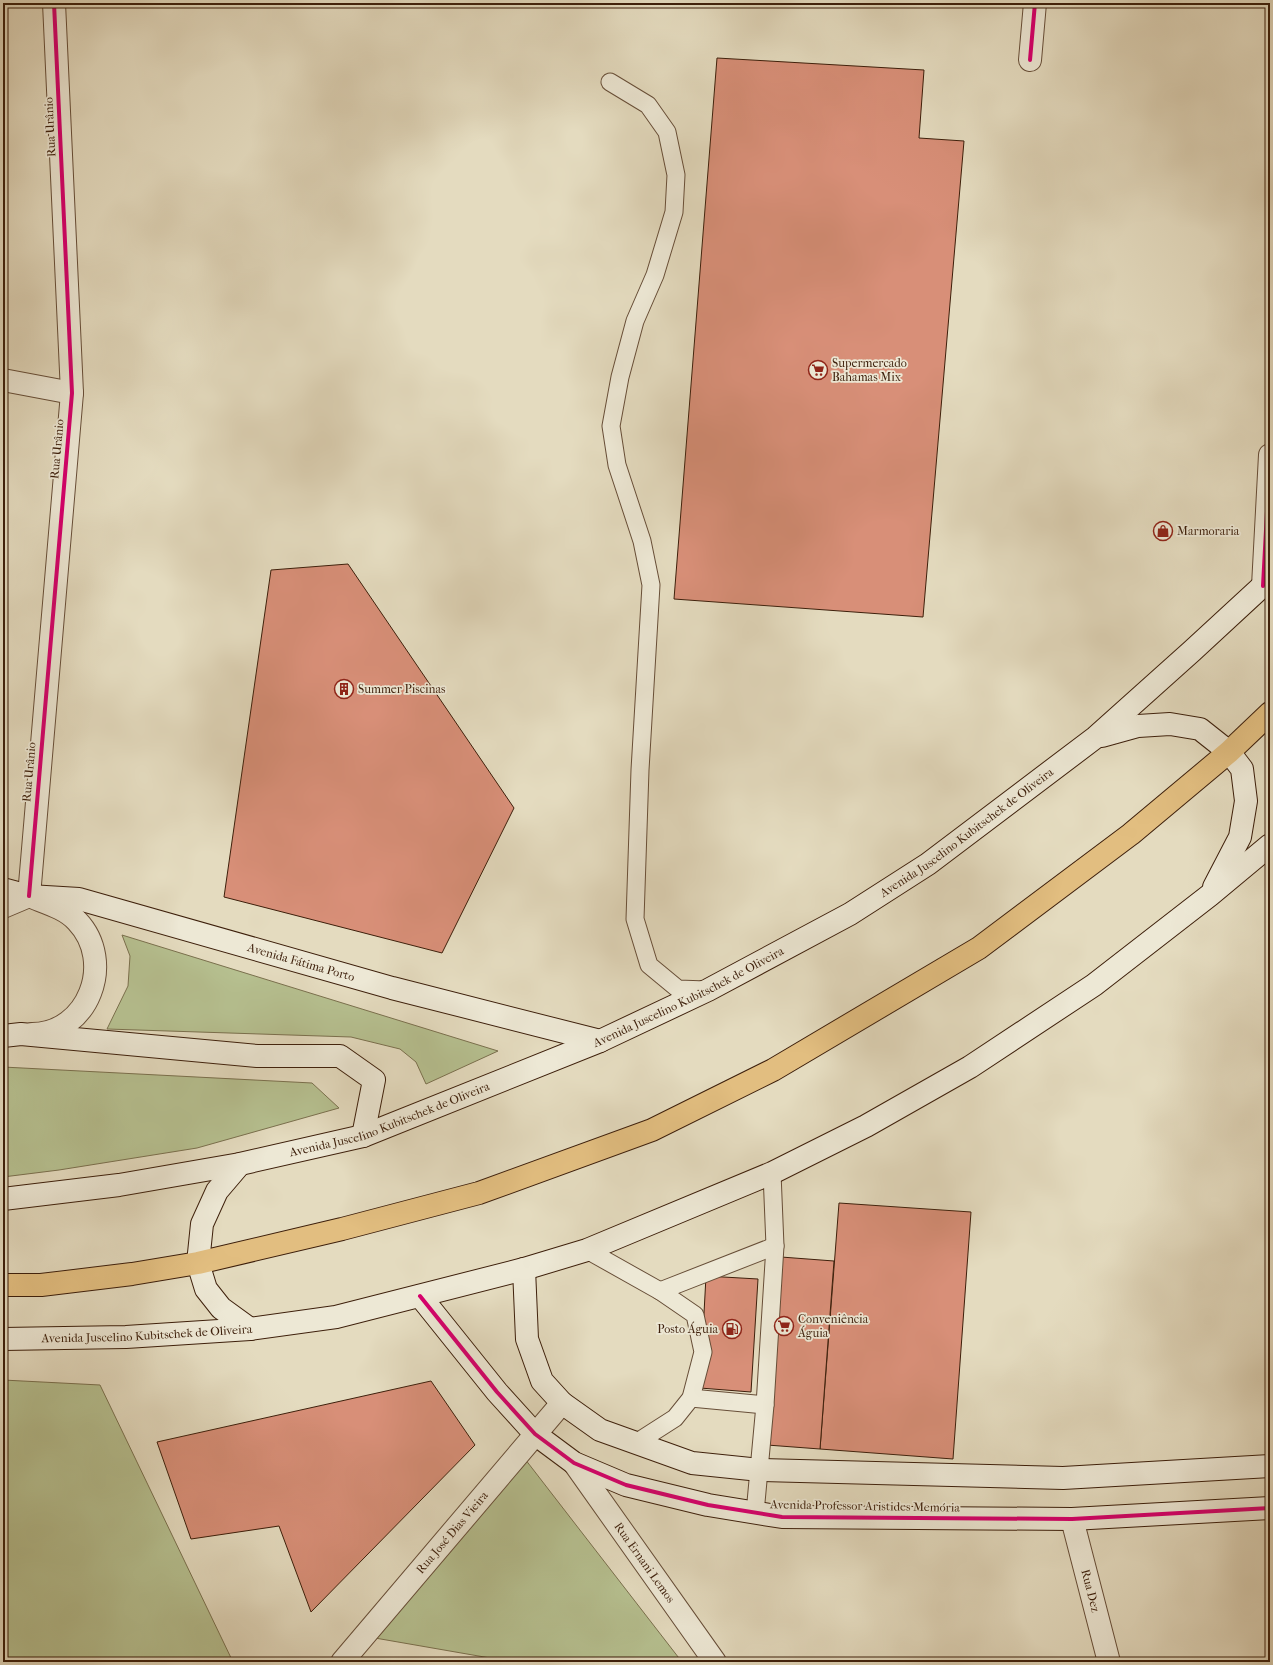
<svg xmlns="http://www.w3.org/2000/svg" width="1273" height="1665" font-family="'IM FELL French Canon',serif">
<style>
.green{fill:#b6c090;stroke:#7a704e}
.building{fill:#d88f78;stroke:#3d1f0b}
.lines{fill:none;stroke-linecap:round;stroke-linejoin:round}
.lane-casing{stroke:#674e38;stroke-width:19}
.street-casing{stroke:#674e38;stroke-width:24}
.secondary-casing{stroke:#3d1f0b;stroke-width:24}
.primary-casing{stroke:#3d1f0b;stroke-width:24}
.lane{stroke:#ede8d5;stroke-width:17}
.street{stroke:#ede8d5;stroke-width:22}
.secondary{stroke:#ede8d5;stroke-width:22}
.primary{stroke:#e2be80;stroke-width:22}
.cycleway-casing{stroke:#ede8d5;stroke-width:6}
.cycleway{stroke:#d6006c;stroke-width:4}
.labels{text-anchor:middle;stroke-width:3.5;stroke-linejoin:round;paint-order:stroke}
.street-label{font-size:12px;fill:#3d1f0b;stroke:#ede8d5}
.poi-label{font-size:12px;fill:#3d1f0b;stroke:#ede8d5;text-anchor:start}
</style>
<rect width="100%" height="100%" fill="#e4dbbf"/>
<filter id="stains"><feTurbulence type="fractalNoise" baseFrequency=".005" numOctaves="4"/><feColorMatrix values="0 0 0 0 .2 0 0 0 0 .09 0 0 0 0 .02 0 0 0 .5 -.17"/></filter>
<radialGradient id="worn" r=".72"><stop offset=".6" stop-color="#630" stop-opacity="0"/><stop offset="1" stop-color="#630" stop-opacity=".3"/></radialGradient>
<g class="green">
<polygon points="122,935 498,1051 426,1084 416,1062 400,1049 351,1037 107,1029 128,986 130,956"/>
<polygon points="3,1067 312,1083 339,1108 197,1148 59,1170 3,1177"/>
<polygon points="3,1380 100,1385 233,1662 3,1662"/>
<polygon points="525,1459 682,1662 513,1662 375,1638"/>
</g>
<g class="building">
<polygon points="717,58 924,70 919,138 964,141 923,617 674,599"/>
<polygon points="348,564 514,808 442,953 224,897 271,570"/>
<polygon points="839,1203 971,1212 953,1459 820,1449"/>
<polygon points="781,1257 834,1261 820,1449 767,1445"/>
<polygon points="706,1276 758,1279 751,1392 700,1388"/>
<polygon points="431,1381 475,1445 311,1612 279,1526 191,1539 157,1442"/>
</g>
<g class="lines">
<g class="lane-casing">
<g id="lane">
<polyline points="610,82 648,105 667,132 676,175 674,212 655,275 635,321 620,377 611,426 617,465 642,541 651,585 640,770 635,919 649,965 678,989 707,990"/>
<polyline points="587,1250 660,1291 695,1315 703,1352 691,1398 675,1418 636,1443"/>
<polyline points="660,1291 775,1246"/>
<polyline points="691,1398 765,1405"/>
<polyline points="755,1513 765,1405 775,1246 772,1173"/>
</g>
</g>
<g class="street-casing">
<g id="street">
<polyline points="1030,60 1035,3"/>
<polyline points="3,380 72,393"/>
<polyline points="1263,586 1270,455"/>
<polyline points="29,896 72,393 54,3"/>
<path d="M3 907 29 896C46 903 65 908 77 921 116 962 88 1034 32 1034"/>
<path id="s1" d="M574 1463 715 1662"/>
<path id="s2" d="M1072 1519 1109 1662"/>
<path id="s3" d="M342 1662 562 1403"/>
</g>
</g>
<g class="secondary-casing">
<g id="secondary">
<polyline points="1102,736 1138,726 1170,724 1200,729 1229,752 1242,769 1246,801 1240,837 1214,887"/>
<path id="s4" d="M3 889 29 896 79 899 392 988 600 1041"/>
<polyline points="3,1036 21,1034 257,1056 340,1056 374,1080 363,1136"/>
<polyline points="240,1164 217,1191 202,1224 198,1263 206,1289 221,1308 250,1329"/>
<path id="s5" d="M3 1199 119 1185 240 1164 363 1136 600 1041 708 990 850 914 928 864 1096 737 1192 651 1270 579"/>
<polyline points="524,1269 527,1339 542,1381 562,1403 600,1430 692,1463 760,1470 1063,1478 1270,1466"/>
<polyline points="420,1296 497,1392 535,1434 574,1463 626,1485 708,1505 782,1517 1072,1519 1270,1508"/>
<path id="s6" d="M3 1339 126 1337 250 1329 336 1317 524 1269 587 1250 772 1173 866 1126 970 1067 1094 985 1210 895 1270 845"/>
</g>
</g>
<g class="primary-casing">
<polyline id="primary" points="3,1285 41,1285 132,1274 198,1263 342,1229 479,1193 652,1130 773,1070 979,948 1131,834 1229,752 1270,713"/>
</g>
<use href="#lane" class="lane"/>
<use href="#street" class="street"/>
<use href="#secondary" class="secondary"/>
<use href="#primary" class="primary"/>
<g class="cycleway-casing">
<g id="cycleway">
<polyline points="1030,60 1035,3"/>
<polyline points="1263,586 1270,455"/>
<polyline points="29,896 72,393 54,3"/>
<polyline points="420,1296 497,1392 535,1434 574,1463 626,1485 708,1505 782,1517 1072,1519 1270,1508"/>
</g>
</g>
<use href="#cycleway" class="cycleway"/>
</g>
<defs>
<g id="supermarket-ring" transform="scale(1)"><circle r="9.5" fill="#ede8d5" stroke="#8f2418" stroke-width="1.5"/><path d="M-6-5.5h2.5l.6 2H6L4.5 2H-2.5L-4.4-4H-6ZM-1.5 3.2a1.3 1.3 0 1 0 .1 0ZM3 3.2a1.3 1.3 0 1 0 .1 0Z" fill="#8f2418"/></g>
<g id="shop-ring" transform="scale(1)"><circle r="9.5" fill="#ede8d5" stroke="#8f2418" stroke-width="1.5"/><path d="M-5-2.5h2.3a2.7 3.5 0 0 1 5.4 0H5L5.5 6h-11ZM-1.5-2.5h3a1.5 2.3 0 0 0-3 0Z" fill="#8f2418"/></g>
<g id="building-ring" transform="scale(1)"><circle r="9.5" fill="#ede8d5" stroke="#8f2418" stroke-width="1.5"/><path d="M-4-6H4V6H1V3H-1V6H-4ZM-2.5-4.3h1.7v1.8h-1.7ZM.8-4.3h1.7v1.8H.8ZM-2.5-1h1.7V.8h-1.7ZM.8-1h1.7V.8H.8Z" fill="#8f2418"/></g>
<g id="fuel-ring" transform="scale(1)"><circle r="9.5" fill="#ede8d5" stroke="#8f2418" stroke-width="1.5"/><path d="M-5.5-6h7V0h2V4h1.3V-2.5L3-4.5l.8-.8L6-3V5H2.5V1h-1V6h-7ZM-4.2-4.7v3.2H.2V-4.7Z" fill="#8f2418"/></g>
</defs>
<g fill-rule="evenodd">
<use href="#supermarket-ring" x="818" y="370"/>
<use href="#shop-ring" x="1163" y="531"/>
<use href="#building-ring" x="344" y="689"/>
<use href="#supermarket-ring" x="784" y="1326"/>
<use href="#fuel-ring" x="732" y="1329"/>
</g>
<g class="labels">
<g class="street-label">
<text transform="translate(50 127) rotate(-93)" y="4">Rua Urânio</text>
<text transform="translate(57 449) rotate(-85)" y="4">Rua Urânio</text>
<text transform="translate(29 772) rotate(-85)" y="4">Rua Urânio</text>
<text dy="4" stroke="none"><textPath href="#s5" startOffset="1044">Avenida Juscelino Kubitschek de Oliveira</textPath></text>
<text dy="4" stroke="none"><textPath href="#s4" startOffset="308">Avenida Fátima Porto</textPath></text>
<text dy="4" stroke="none"><textPath href="#s5" startOffset="720">Avenida Juscelino Kubitschek de Oliveira</textPath></text>
<text dy="4" stroke="none"><textPath href="#s5" startOffset="396">Avenida Juscelino Kubitschek de Oliveira</textPath></text>
<text dy="4" stroke="none"><textPath href="#s6" startOffset="144">Avenida Juscelino Kubitschek de Oliveira</textPath></text>
<text transform="translate(865 1506) rotate(1)" y="4">Avenida Professor Aristides Memória</text>
<text dy="4" stroke="none"><textPath href="#s3" startOffset="170">Rua José Dias Vieira</textPath></text>
<text dy="4" stroke="none"><textPath href="#s1" startOffset="122">Rua Ernani Lemos</textPath></text>
<text dy="4" stroke="none"><textPath href="#s2" startOffset="74">Rua Dez</textPath></text>
</g>
<g class="poi-label">
<text x="832" y="367">Supermercado<tspan x="832" dy="14">Bahamas Mix</tspan></text>
<text x="1177" y="535">Marmoraria</text>
<text x="358" y="693">Summer Piscinas</text>
<text x="798" y="1323">Conveniência<tspan x="798" dy="14">Águia</tspan></text>
<text x="718" y="1333" text-anchor="end">Posto Águia</text>
</g>
</g>
<rect width="1273" height="1665" fill="none" stroke="#e4dbbf" stroke-width="16"/>
<rect x="4" y="4" width="1265" height="1657" fill="none" stroke="#3d1f0b" stroke-width="2"/>
<rect x="8" y="8" width="1257" height="1649" fill="none" stroke="#3d1f0b"/>
<rect width="100%" height="100%" filter="url(#stains)"/>
<rect width="100%" height="100%" fill="url(#worn)"/>
</svg>
